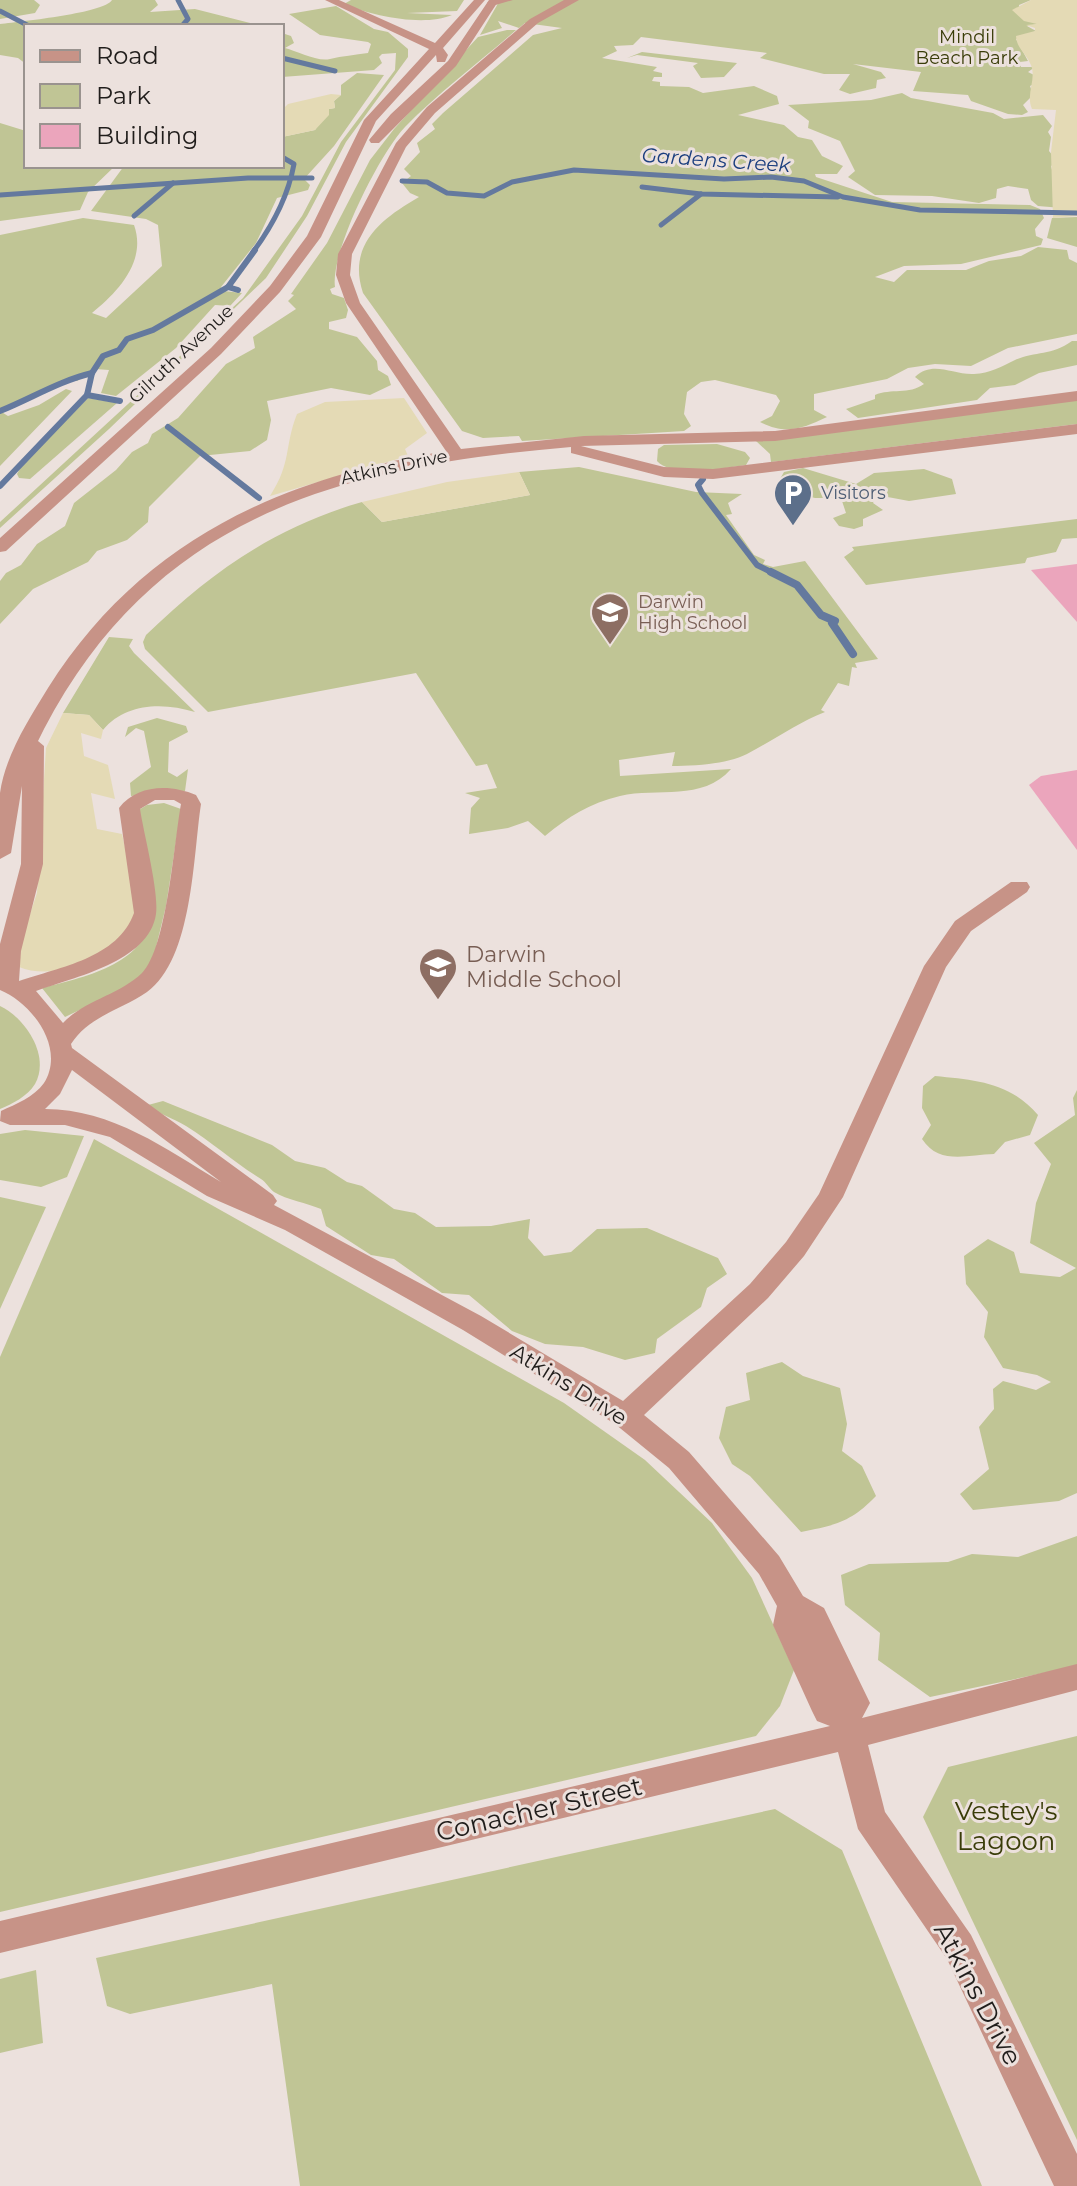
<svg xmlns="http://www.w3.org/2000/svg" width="1077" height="2186" font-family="Montserrat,sans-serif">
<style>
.green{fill:#c0c595}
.sand{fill:#e4dab5}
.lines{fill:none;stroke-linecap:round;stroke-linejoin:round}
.stream-far2{stroke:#64799e;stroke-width:5}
.stream-far1{stroke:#64799e;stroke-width:6}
.stream{stroke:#64799e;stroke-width:8}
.building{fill:#eba5bc}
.minor{fill:#c79387;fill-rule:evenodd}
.tertiary{fill:#c79387;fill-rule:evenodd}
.labels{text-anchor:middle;stroke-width:6;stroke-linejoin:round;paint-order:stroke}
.far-park-label{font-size:18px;fill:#393c08;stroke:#ece1dd}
.far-street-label{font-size:18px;fill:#201d1b;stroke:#ece1dd}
.far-service-label{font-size:18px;fill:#4e5e75;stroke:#ece1dd;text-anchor:start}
.far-education-label{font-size:18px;fill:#785e54;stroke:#ece1dd;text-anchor:start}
.far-water-label{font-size:20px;font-style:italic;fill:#1b3e7e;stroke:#ece1dd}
.education-label{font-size:22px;fill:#785e54;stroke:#ece1dd;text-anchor:start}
.street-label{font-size:22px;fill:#201d1b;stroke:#ece1dd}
.near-street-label{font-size:26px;fill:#201d1b;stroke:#ece1dd}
.near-park-label{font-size:26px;fill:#393c08;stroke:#ece1dd}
</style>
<rect width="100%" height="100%" fill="#ece1dd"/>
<g class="green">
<polygon points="0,0 34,0 40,5 35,13 0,19"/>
<path d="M112 0H155L158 5 150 12 195 9 262 26H26V64L18 58 0 55V24C25 21 104 13 112 0Z"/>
<path d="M351 0H464L457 11 407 13 452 15C424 27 372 16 344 4Z"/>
<path d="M500 0H1031L1019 5 1020 15 1038 24 1027 26 1036 31 1016 39 1028 61 1020 62 1021 67H1035L1028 72 1036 76V83L1030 86 1033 95 1023 105 1028 112 1022 115 1008 114 971 101 968 95 913 91 921 72 853 64 881 72 886 78 877 80 876 88 850 94 839 90 850 74H824L760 58 767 53 641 37 633 45 614 46 617 51 602 58 657 67 653 71 662 73V77H654L652 81 660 82V86L689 87 703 93 754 86 777 96 779 104 738 115 784 125 798 137 812 140 822 156 843 166 837 174H815L816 177 892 202 1030 205 1040 209 1044 218 1035 229 1036 236 1043 239 1041 245 961 264 904 266 875 277 894 282 907 270H966L989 261 1021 256 1038 247 1067 250 1069 259 1077 263V334L1008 348 971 366 935 364 908 368 887 379 814 394V410L827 417C802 429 785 435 760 422L772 416 780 401 776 395 715 380 701 382 687 392 684 414 691 426 684 431 522 441 519 436 483 438 462 431 363 293C347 245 381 219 419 197L410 193 402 183 411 176 404 169 420 152 417 143 435 129 432 124 443 113 533 35 562 28 525 23 519 28 498 21 502 28 480 35Z"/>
<path d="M336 6 374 29 388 32 408 49V57L346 142 307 216 266 278 109 429 0 528V522L243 298 302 216 341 142 395 70 396 53 382 54 379 57 382 63 374 70 282 77V33L291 36 294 43 285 48C297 51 317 62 330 59 342 56 355 55 368 53L371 44 368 42 320 35 289 14Z"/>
<path d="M507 30H516C480 62 439 92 405 127 380 153 330 252 335 287L330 289 332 294 344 298 348 310 346 318 329 322V329L357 337 377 361 378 370 388 376 391 385 370 395 331 388 267 401 271 420 267 440 250 451 200 456 149 507 148 522 127 540 97 551 88 562 33 589 0 624V581L6 573 21 565 37 544 65 526 74 503 116 470 132 452 148 443 152 434 178 418 226 364 255 348 253 337 296 309 288 301 294 295 291 294 327 243 370 160 394 129 478 37Z"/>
<polygon points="642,52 737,63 724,77 701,78 693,66 698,63 637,55 627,58"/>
<path d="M357 73 384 75 334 146 304 179 310 185 308 190 277 198 256 243 221 287 224 291 242 293 230 306 215 305 176 348 116 396 101 393 109 370 95 369 77 381 64 380 28 399 0 409V235L83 218 134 225C147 261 118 292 92 313L106 318 162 266 158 225 146 219 91 211 124 166H282V137L315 130 329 109 335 108 334 101 341 95V85Z"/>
<polygon points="902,93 911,98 993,113 1004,119 1043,115 1052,126 1048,132 1051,137 1049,151 1058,162 1051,166 1062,208 1038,206 1031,200 1028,189 1008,186 997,189 996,198 979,203 932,196 875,195 848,177 855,171 840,141 808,128 809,121 788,105 871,100"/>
<polygon points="0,123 26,131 26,166 115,166 88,192 80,210 0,221"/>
<polygon points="1077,217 1077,247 1047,238 1052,218"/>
<path d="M1072 341H1077V365L1039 373 1015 385 990 388 977 400 858 418 846 409 875 399V395C891 388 909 395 924 384L915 377C933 360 952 375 974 374 990 373 1001 367 1015 360 1035 351 1051 356 1072 341Z"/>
<polygon points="66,389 72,391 0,466 0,411 8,416 39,405"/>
<polygon points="88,398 117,403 30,479 19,478 17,474 22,465"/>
<polygon points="1077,400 1077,424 771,462 770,454 756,441"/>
<path d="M717 444 745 452 750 458 746 465C725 468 671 478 657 461L658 449 664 445Z"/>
<path d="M579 467 696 492 742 494 728 503 732 514 726 515 754 555 765 560 763 564 773 567 805 561 878 659 855 663 857 668 852 667 849 686 838 683 821 710 825 712C797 723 774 740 747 754 728 764 694 766 672 766L675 752 619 760 620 776 731 769C702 802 658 787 620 796 590 803 568 817 545 836L528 821 508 828 469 834 471 808 480 798 465 793 497 788 487 764 476 766 416 673 208 712 145 649 143 642 146 635C211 572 275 527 362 502L382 522 530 495 519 472Z"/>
<polygon points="803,468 856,484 874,473 924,469 952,479 956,494 909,501 877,495 873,503 883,510 863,519 863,526 854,529 839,526 833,518 846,513 841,498 815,498 775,488 784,472"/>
<polygon points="1077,519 1077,538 1062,539 1056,552 1027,558 1025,563 866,585 844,557 854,550 852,547"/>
<path d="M109 637 133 639 129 646 134 653 195 712C163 702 125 703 103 730L89 715 63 713Z"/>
<polygon points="157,718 186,726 188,732 169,742 168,772 177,777 188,769 185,791 131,796 130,783 151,767 144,731 136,728 125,737 128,727"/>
<path d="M164 803 181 809 166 906 151 968 134 984 65 1017 42 988C91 975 145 965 156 908L137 811 147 805Z"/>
<path d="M0 1006C24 1017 51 1055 35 1084 28 1096 12 1104 0 1109Z"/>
<path d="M935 1076C975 1080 1010 1082 1038 1115L1030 1135 1005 1142 994 1154C966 1155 939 1165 922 1139L931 1125 922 1108 923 1086Z"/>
<polygon points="1077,1090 1077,1493 1059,1501 973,1510 960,1494 989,1469 979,1427 994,1409 993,1389 1003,1381 1036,1390 1051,1382 1037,1375 1003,1368 984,1337 988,1312 966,1284 964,1256 988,1239 1014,1252 1020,1273 1060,1277 1076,1268 1030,1243 1036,1203 1051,1164 1034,1143 1075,1115 1073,1098"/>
<path d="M163 1101 272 1145 295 1161 325 1168 347 1182 362 1186 394 1209 415 1213 436 1227 491 1226 530 1219 528 1238 544 1256 571 1252 597 1229 647 1228 718 1258 727 1274 707 1288 701 1307 657 1339 655 1353 625 1360 583 1347 545 1344 512 1331 469 1295 442 1293 394 1259 371 1255 326 1226 321 1209C307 1203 287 1200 274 1192 269 1188 266 1182 261 1179 235 1163 213 1143 186 1126 173 1118 160 1115 148 1105Z"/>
<polygon points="25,1130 84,1136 67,1177 41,1187 0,1180 0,1134"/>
<polygon points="94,1139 564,1403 645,1460 712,1523 752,1578 794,1670 780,1706 756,1736 0,1912 0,1357"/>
<polygon points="0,1197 46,1207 0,1309"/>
<path d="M782 1362 803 1376 840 1388 847 1424 842 1451 862 1466 876 1496C851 1522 836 1525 801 1532L750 1476 732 1464 719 1438 726 1407 750 1400 746 1373Z"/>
<polygon points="1077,1536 1077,1666 930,1697 878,1660 880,1633 845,1605 841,1575 869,1564 948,1562 972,1554 1018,1557"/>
<polygon points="1077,1736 1077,2140 923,1817 948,1767"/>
<polygon points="775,1809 842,1850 982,2186 300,2186 272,1984 130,2014 107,2006 96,1958"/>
<polygon points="36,1970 43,2043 0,2053 0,1979"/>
</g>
<g class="sand">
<path d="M1031 0H1077V216L1053 218 1051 152 1056 110 1032 109C1025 93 1038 78 1030 63 1025 52 1017 49 1016 36L1035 31V28L1026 25 1037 24 1024 21 1012 10Z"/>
<polygon points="331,94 341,95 334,101 335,108 329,109 329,115 315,130 282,137 282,110 288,104"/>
<path d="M404 398 427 433 405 449 408 456 270 496C292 462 284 447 297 414L325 402Z"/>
<polygon points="519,472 530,495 382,522 362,502 447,482"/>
<path d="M63 713 89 715 103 730 101 739 81 733 84 756 108 765 115 799 91 793 97 829 122 834C126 853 140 899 135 915 122 955 57 983 19 967L22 938 37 893 46 748Z"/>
</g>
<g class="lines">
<g class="stream-far2">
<polyline points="178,0 188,19 182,26"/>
<polyline points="0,11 29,26"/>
<polyline points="282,58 335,71"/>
<polyline points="402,181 427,182 447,193 484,196 512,182 574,170 724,179 771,177 804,181 843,197 920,210 1077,213"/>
<polyline points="642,187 701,194 838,197"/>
<polyline points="0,195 248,178 312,178"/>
<polyline points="134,216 173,183"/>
<polyline points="661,225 701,194"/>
<path d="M253 252C273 225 288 197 294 164L282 157"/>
</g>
<g class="stream-far1">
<polyline points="238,290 228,287 255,250"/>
<polyline points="87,395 120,401"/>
<path d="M0 411C32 398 59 381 92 373"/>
<polyline points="168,427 259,498"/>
<polyline points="703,479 698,485 702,493 757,565 775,574"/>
<polyline points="0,486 87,395 92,373 103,356 119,350 127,339 153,330 228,287"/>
</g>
<polyline class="stream" points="771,572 797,585 821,615 835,621 832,623 853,654"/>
</g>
<g class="building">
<polygon points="1077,564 1077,622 1031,570"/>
<polygon points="1077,770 1077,850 1029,785 1041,776"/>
</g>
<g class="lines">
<g class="minor">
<polygon points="491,0 513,0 492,6 487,3"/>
<path d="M564 0H579L538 23 435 113 406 147 352 254 350 275 360 303 461 449 584 436 775 431 1077 391V401L775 441 581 446 664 467 713 469 1077 424V434L713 479 664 477 571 453V447C345 466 157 513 44 729L38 741 44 746 43 864 21 951 19 981C60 967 118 958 134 913L119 808C137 784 171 784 196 795L201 804C193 856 193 959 147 992 121 1010 89 1016 71 1044L72 1048 273 1195 277 1201 274 1205 481 1316 623 1401 750 1284 786 1242 819 1194 924 966 955 921 1011 882H1027L1030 887 1027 892 971 931 946 967 843 1197 804 1256 768 1298 644 1415 689 1452 779 1556 803 1596 824 1608 870 1703 862 1718 1077 1664V1690L868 1745 885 1812 971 1935 1077 2154V2186H1054L947 1959 858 1829 838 1752 0 1953V1921L830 1726 817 1721 812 1711 773 1625 777 1606 759 1574 669 1468 615 1424 463 1330 285 1230 207 1196 110 1137 65 1125H10L0 1121 1 1111C16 1104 34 1097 44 1083 66 1048 32 1003 0 990V944L21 864 22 786 11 853 0 859C0 838 0 814 0 793 5 756 29 719 48 688 141 541 278 479 446 451L346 303 336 275 338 254 396 143 427 107 530 19ZM155 800H174L181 804C174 842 167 948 142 973 119 995 85 1000 63 1023L36 991C74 977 149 962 156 914 159 891 144 835 140 809ZM72 1070 221 1182C166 1149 112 1109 45 1109L60 1094Z"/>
</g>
<g class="tertiary">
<polygon points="325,0 339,0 435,43 474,0 485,0 443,48 448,55 445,62 437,62 436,55 376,121 321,237 280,292 221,354 6,551 0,552 0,538 211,348 270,286 307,236 364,120 429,49"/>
<polygon points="489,0 499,0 456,66 379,143 371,143 369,140 391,114 448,61"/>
</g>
</g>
<defs>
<g id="parking-pin" transform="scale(2)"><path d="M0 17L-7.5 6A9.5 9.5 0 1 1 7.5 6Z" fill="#5c6f8a" stroke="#ece1dd"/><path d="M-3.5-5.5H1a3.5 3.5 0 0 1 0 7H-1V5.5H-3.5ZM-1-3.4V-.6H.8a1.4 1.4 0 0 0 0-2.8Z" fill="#fff"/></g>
<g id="university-pin" transform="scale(2)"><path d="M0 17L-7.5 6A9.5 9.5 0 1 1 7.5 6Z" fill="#8d6e63" stroke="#ece1dd"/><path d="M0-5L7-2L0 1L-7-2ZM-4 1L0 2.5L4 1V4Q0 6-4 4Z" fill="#fff"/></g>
<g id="school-pin" transform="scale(2)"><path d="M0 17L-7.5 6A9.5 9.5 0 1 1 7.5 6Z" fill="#8d6e63" stroke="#ece1dd"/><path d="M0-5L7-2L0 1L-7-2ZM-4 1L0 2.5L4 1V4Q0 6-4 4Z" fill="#fff"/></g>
</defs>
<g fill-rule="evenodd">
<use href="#parking-pin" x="793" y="493"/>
<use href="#university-pin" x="610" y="612"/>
<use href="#school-pin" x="438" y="967"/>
</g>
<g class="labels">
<g class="far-park-label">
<text x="967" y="43">Mindil<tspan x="967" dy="21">Beach Park</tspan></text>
</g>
<g class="far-street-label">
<text transform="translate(181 354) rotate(-43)" y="6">Gilruth Avenue</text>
<text transform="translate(394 467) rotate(-12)" y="6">Atkins Drive</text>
</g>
<g class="far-service-label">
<text x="821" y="499">Visitors</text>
</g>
<g class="far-education-label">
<text x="638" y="608">Darwin<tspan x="638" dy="21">High School</tspan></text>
</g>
<g class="far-water-label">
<text transform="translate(716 160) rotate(4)" y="7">Gardens Creek</text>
</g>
<g class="education-label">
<text x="466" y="962">Darwin<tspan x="466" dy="25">Middle School</tspan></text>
</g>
<g class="street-label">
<text transform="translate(569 1384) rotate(32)" y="8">Atkins Drive</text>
</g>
<g class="near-street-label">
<text transform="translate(539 1809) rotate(-13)" y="9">Conacher Street</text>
<text transform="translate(978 1994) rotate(62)" y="9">Atkins Drive</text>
</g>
<g class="near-park-label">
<text x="1006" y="1820">Vestey's<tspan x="1006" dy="30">Lagoon</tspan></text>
</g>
</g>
<rect x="24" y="24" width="260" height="144" fill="#ece1dd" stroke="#9a938f" stroke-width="2"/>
<rect x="40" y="50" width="40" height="12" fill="#c79387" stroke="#9a938f" stroke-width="2"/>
<text x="96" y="64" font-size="24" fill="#201d1b">Road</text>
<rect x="40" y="84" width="40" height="24" fill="#c0c595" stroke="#9a938f" stroke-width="2"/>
<text x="96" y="104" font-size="24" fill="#201d1b">Park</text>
<rect x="40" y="124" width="40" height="24" fill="#eba5bc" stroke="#9a938f" stroke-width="2"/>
<text x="96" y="144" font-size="24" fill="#201d1b">Building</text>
</svg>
